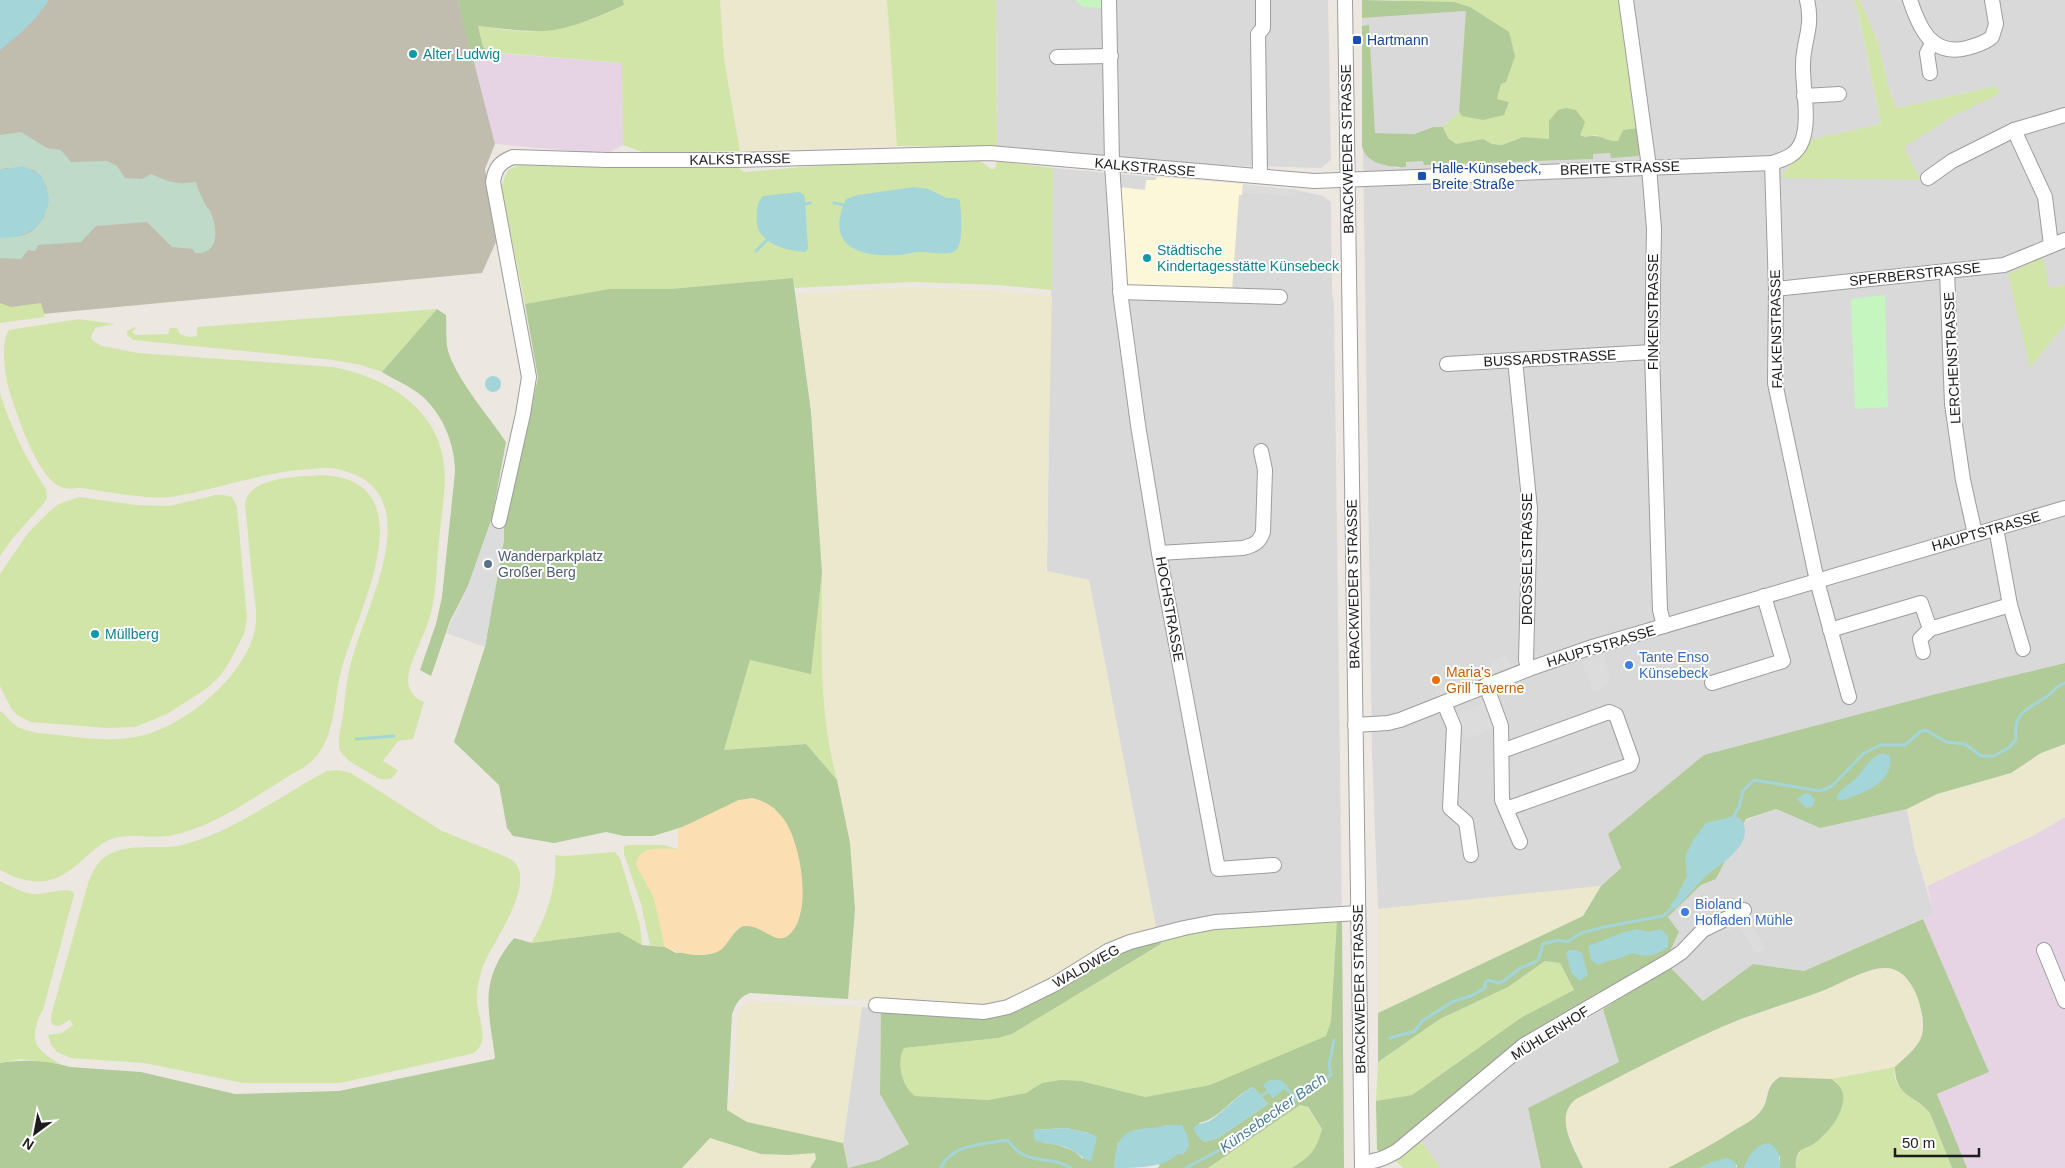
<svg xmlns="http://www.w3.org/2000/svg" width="2065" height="1168" font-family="Helvetica,sans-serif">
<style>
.residential{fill:#dad9d9}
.industrial{fill:#e6d4e5}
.education{fill:#fdf7da}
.construction{fill:#c1bdae}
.farmland{fill:#ebe8cd}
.grass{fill:#d1e5a9}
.forest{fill:#b0ca98;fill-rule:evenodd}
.wetland{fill:#bfdac9}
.sand{fill:#fbdfb2}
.park{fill:#c5f6c0}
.parking{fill:#dcdcdc}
.water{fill:#a4d6d9}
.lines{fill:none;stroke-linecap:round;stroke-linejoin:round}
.stream{stroke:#a4d6d9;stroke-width:3}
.minor-casing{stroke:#9d9d9d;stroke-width:16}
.minor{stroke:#fff;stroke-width:14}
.transit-dot{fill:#1a4fb4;stroke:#fff;stroke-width:2}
.culture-dot{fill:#0f9aa8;stroke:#fff;stroke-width:2}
.service-dot{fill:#5c6f8a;stroke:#fff;stroke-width:2}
.shop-dot{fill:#3f7fe0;stroke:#fff;stroke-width:2}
.food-dot{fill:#e8710a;stroke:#fff;stroke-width:2}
.labels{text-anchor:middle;stroke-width:4;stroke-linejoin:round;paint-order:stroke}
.transit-label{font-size:14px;fill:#164399;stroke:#fff;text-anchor:start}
.culture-label{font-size:14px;fill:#0d838f;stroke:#fff;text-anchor:start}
.street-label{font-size:14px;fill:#1c1c1c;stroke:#fff}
.service-label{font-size:14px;fill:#4e5e75;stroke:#fff;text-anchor:start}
.shop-label{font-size:14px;fill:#366cbe;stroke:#fff;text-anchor:start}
.food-label{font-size:14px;fill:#c56008;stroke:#fff;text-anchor:start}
.water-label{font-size:15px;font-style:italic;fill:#487d97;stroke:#fff}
</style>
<rect width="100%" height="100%" fill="#ede7e2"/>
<g class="residential">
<polygon points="996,0 1328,0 1331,160 1321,168 1212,165 997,146"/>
<polygon points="1619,0 1854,0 1858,11 1881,124 1809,140 1804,151 1783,173 1920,179 1903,147 1953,116 1999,93 1997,86 1896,108 1888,85 1878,42 1860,0 2065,0 2065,285 2049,288 2030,368 2065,324 2065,663 1940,693 1621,868 1601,886 1378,909 1372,753 1363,150 1368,157 1383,165 1398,168 1406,162 1424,161 1424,165 1593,159 1593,154 1611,153 1611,158 1641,150"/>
<polygon points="1467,11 1459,112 1443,127 1433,127 1414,134 1374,133 1369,26 1362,26 1362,18"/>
<polygon points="1053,168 1297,190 1323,196 1331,202 1332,293 1334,304 1342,919 1158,938 1089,580 1047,571"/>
<polygon points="1775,809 1820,828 1907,809 1915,850 1934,914 1804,971 1753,964 1703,1001 1670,967 1670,951 1679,932 1668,917 1701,885 1716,879 1746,820"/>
<polygon points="862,1007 881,1009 880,1094 909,1144 879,1160 848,1168 843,1143"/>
<polygon points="1603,1009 1620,1062 1528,1108 1541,1168 1441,1168 1419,1139 1509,1062"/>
</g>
<g class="industrial">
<polygon points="470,51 622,63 623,145 607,154 495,144"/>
<polygon points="2065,817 2065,1168 1967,1168 1937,1094 1989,1072 1923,919 1934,914 1927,886 2036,834"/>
</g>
<polygon class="education" points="1157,177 1243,184 1242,195 1239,195 1232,291 1124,289 1120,187 1145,190 1146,180 1155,180"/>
<polygon class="construction" points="0,0 458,0 495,144 485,169 496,242 482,273 0,318"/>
<g class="farmland">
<polygon points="720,0 887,0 897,146 740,151 724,59"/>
<polygon points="912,287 998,291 1052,296 1046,571 1089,580 1157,933 1025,997 995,1006 964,1008 848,999 855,909 850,843 830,754 821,687 822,573 811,412 796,294"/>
<polygon points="2065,744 2065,817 2036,834 1927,886 1915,850 1907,809 1937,794 2011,773 2041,753"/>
<polygon points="1601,886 1583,916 1378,1013 1378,909"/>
<polygon points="1888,967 1898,972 1907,980 1917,994 1921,1008 1922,1036 1917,1045 1895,1067 1831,1079 1780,1077 1773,1081 1768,1089 1764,1106 1752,1120 1703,1150 1668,1168 1583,1168 1566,1127 1565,1116 1568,1105 1576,1099 1716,1029 1824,990 1866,972"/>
<polygon points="751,1001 862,1007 843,1143 747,1122 727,1110 728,1100 734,1087 735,1079 737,1018 741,1008"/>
<polygon points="710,1138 761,1154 788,1155 812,1152 815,1153 816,1159 810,1168 682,1168"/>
</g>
<g class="grass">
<path d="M623 0H720L724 59 740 151 645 153 623 145 622 63 490 52 483 47 478 26C497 28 520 33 539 31 569 29 597 18 624 5Z"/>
<polygon points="887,0 996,0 997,146 897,146"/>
<polygon points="1394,0 1619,0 1638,128 1618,141 1611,141 1596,135 1585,137 1580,135 1549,139 1523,137 1502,145 1492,144 1483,139 1456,144 1448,138 1443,127 1459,112 1462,116 1497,99 1501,84 1470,7"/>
<polygon points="1854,0 1860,0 1878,42 1888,85 1896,108 1997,86 1999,94 1953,116 1904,147 1921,180 1783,178 1783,173 1804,151 1808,140 1881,124 1858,11"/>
<polygon points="979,160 991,169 995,169 997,161 1053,168 1052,290 997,285 912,282 795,288 793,278 670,289 609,289 525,304 501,186 508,170 519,165 737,166 744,172 850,163"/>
<polygon points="2043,257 2049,288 2065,285 2065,324 2030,368 2008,274"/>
<polygon points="0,303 11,307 41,303 45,317 0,323"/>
<polygon points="437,309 382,372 361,365 333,360 133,340 127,335 127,331 135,327 136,328 132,332 136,335 168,334 170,328 177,328 180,334 189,337 197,336 197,327"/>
<path d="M79 319 115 324 95 328 91 337 93 341 102 346 138 353 333 367C381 376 434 404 443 458 448 485 441 514 439 541 436 567 437 592 430 617 425 634 407 667 408 682 409 691 415 699 424 702L413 739 398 741 383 761 398 770 392 778C383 783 373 775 366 771 357 766 344 759 340 750 337 740 341 726 343 716 345 699 346 680 351 663 364 609 432 492 341 470 332 467 321 468 312 469 266 471 222 488 177 496 154 500 129 495 106 492 98 491 90 489 81 488 74 488 68 490 61 487 38 478 17 416 10 393 5 378 0 342 9 330Z"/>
<path d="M0 393C11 428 26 459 46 489L47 498 44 503 12 539 0 556Z"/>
<path d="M322 475C428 480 359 609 343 664 333 695 337 737 313 760 305 768 293 773 284 779 249 801 211 828 169 836 150 839 128 832 109 840 98 845 88 855 79 863 53 887 30 886 0 870V711C6 714 9 721 15 725 22 730 30 731 38 733 72 736 111 744 144 735 188 724 252 671 256 622 257 610 254 597 253 585 250 558 248 532 245 505 248 476 298 477 322 475Z"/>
<polygon points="216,495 223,495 232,497 237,507 247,618 244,634 230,661 220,676 206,689 167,714 135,727 108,728 31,722 17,715 11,708 0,686 0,574 28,533 50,511 59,504 79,497 136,505 169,506"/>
<path d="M822 573C822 644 818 710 837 780L805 744 724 750 750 660 811 673Z"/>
<path d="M338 770 351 773 442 831 509 858C542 877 493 941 484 964 479 976 477 989 477 1002 478 1018 492 1045 471 1054L340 1083H243L144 1063 71 1058 57 1052 51 1045 48 1035 62 1033 73 1025 70 1020 59 1026 53 1025 51 1021 52 1012 87 887C91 874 97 860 110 854 132 842 159 851 182 845 234 832 279 796 327 771Z"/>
<polygon points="627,845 663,845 678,849 654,849 647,882 654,898 665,947 650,945 641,904 624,854 624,847"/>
<path d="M615 852 620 858 640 925 642 945 619 932 531 943C546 920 558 882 555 855L564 856Z"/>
<path d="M0 881C10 886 22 893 34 894 44 895 65 887 73 892L74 895 43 1010C37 1018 32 1035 37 1045 42 1053 52 1059 60 1064L20 1059 0 1063Z"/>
<path d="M1337 919 1331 1022 1326 1037 1210 1085 1145 1097 1081 1081 1042 1083 1026 1093 988 1100 915 1096C902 1087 896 1063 904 1048L998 1038 1012 1034 1160 945 1158 938 1193 930Z"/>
<polygon points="1545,961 1560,963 1574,990 1522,1017 1412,1095 1376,1101 1378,1062 1440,1019 1508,987"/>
<path d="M1895 1067C1895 1070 1894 1076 1895 1079 1901 1095 1920 1101 1930 1113L1952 1168H1796L1795 1161 1801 1150 1812 1145 1828 1130 1841 1110 1843 1102 1837 1082 1831 1079Z"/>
<polygon points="1300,1105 1307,1107 1322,1129 1318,1146 1307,1159 1292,1168 1208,1168"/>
<polygon points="1419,1139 1441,1168 1403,1168 1395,1160"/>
</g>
<g class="forest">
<path d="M458 0H623L624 5C597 17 566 32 536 31 517 31 497 28 478 26L483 47 490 52 470 51Z"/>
<polygon points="1362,0 1454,2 1470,7 1509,32 1515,56 1506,82 1501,84 1497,99 1509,102 1504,115 1483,120 1462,116 1459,112 1466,11 1362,18"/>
<path d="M1369 25 1375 133 1414 134 1433 127H1443L1448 138 1456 144 1483 139 1492 144 1502 145 1523 137 1549 139V121L1558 110 1566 108 1576 110 1585 122 1580 135 1585 137C1603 133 1604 142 1618 141L1623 130 1638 128 1641 150 1638 156 1611 158 1610 153 1593 154V159L1424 165 1423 161 1406 162V167C1391 168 1365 164 1362 146V26Z"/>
<path d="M793 278 811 412 822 573 811 674 750 660 724 750 806 744 837 780 850 843 855 909 848 999 750 993C739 997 736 1004 732 1014L727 1110 747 1122 843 1143 848 1168 879 1160 909 1144 880 1094 881 1009 981 1018 1105 955 1158 938 1161 944 1012 1034 998 1038 904 1048C896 1063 902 1087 915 1096L988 1100 1026 1093 1042 1083 1061 1080 1081 1081 1145 1097 1210 1085 1326 1036 1331 1021 1337 919H1342L1344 1168H1292C1311 1156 1316 1151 1322 1129L1308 1107 1300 1105 1208 1168H1157L1159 1167 1166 1125 1157 1129H1139L1118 1143 1114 1168H810L816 1159 815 1153 788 1155 761 1154 710 1138 682 1168H0V1063C23 1059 48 1060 70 1067L141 1072 235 1094 339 1091 494 1059 495 1057C488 1006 479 981 514 938L532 943 619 932 642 945 665 947 676 953 721 949C745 918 745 921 778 938L790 831 774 808 739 800 689 825 653 836H624L606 832 554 843 513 836 507 828 499 785 454 742 485 647 505 522 538 378 525 304 609 289H670ZM1253 1087 1268 1104 1218 1138 1204 1142 1199 1123C1220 1119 1233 1096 1253 1087ZM1066 1128 1089 1133 1083 1159 1074 1151 1058 1145 1045 1143 1033 1130Z"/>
<path d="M437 309 446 315C447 327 445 343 449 354 460 384 488 415 506 442L492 518 468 586 450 621 431 676 420 670 436 624 442 597 455 472C455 444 443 415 422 396 410 386 395 380 382 372Z"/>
<polygon points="2065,663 2065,744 2041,753 2011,773 1937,794 1907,809 1820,828 1776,809 1746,819 1716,879 1701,885 1668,917 1679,932 1670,951 1523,1042 1398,1144 1381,1152 1377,1150 1376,1101 1412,1095 1522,1017 1574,990 1560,963 1545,961 1508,987 1440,1019 1378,1062 1378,1013 1583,916 1601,886 1621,868 1608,834 1704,755 1940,693"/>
<path d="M1923 919 1989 1072 1937 1094 1967 1168H1952L1930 1113C1914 1094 1895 1097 1895 1067 1904 1058 1919 1047 1922 1035 1927 1014 1913 968 1886 968 1868 967 1840 984 1822 991 1787 1004 1749 1014 1715 1030 1668 1051 1622 1076 1576 1099 1553 1117 1574 1148 1583 1168H1541L1528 1108 1619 1062 1603 1009 1670 967 1703 1001 1753 964 1804 971Z"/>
<path d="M1780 1077 1831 1079C1860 1095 1831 1133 1812 1145 1809 1147 1804 1148 1801 1150 1796 1155 1795 1162 1796 1168H1780V1156L1746 1163 1744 1168H1737V1165L1712 1162 1700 1168H1668C1691 1156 1713 1144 1735 1130 1743 1125 1754 1120 1760 1112 1771 1100 1763 1087 1780 1077Z"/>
</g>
<path class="wetland" d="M21 132 47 148 61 150 71 162 107 161 117 166 125 178 142 179 151 174C169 182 176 185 196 182 198 189 201 197 205 204 206 207 210 209 211 213 218 230 219 255 195 253L193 249 172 247 147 222 96 226 81 242 38 245 35 251 28 250 21 259 0 258V238L21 236 31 232 37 226 44 217 47 188 41 176 34 170 6 168 0 170V135Z"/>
<path class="sand" d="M752 798C766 801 774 807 783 818 801 841 815 919 786 937 774 944 758 921 740 927 733 933 729 942 722 949 709 960 678 954 665 947L654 898 636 865C639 844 662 849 678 849V829L739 800Z"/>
<g class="park">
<polygon points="1075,0 1102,0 1103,8 1083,7"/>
<polygon points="1885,295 1888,407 1855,409 1851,299"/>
</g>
<g class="parking">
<polygon points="1243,184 1297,190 1296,197 1242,192"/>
<polygon points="492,518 504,523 504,541 485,647 446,633 468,586"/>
<polygon points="1506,655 1511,665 1437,697 1434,691 1463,679 1461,674 1479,667 1483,675 1492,671 1489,663"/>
<polygon points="1604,655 1611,681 1604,683 1605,688 1593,692 1582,662"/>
<polygon points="1488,701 1499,726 1467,739 1457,714"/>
<polygon points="1744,910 1766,950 1755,953 1739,926 1727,931 1719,922"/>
</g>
<g class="water">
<path d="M0 0H49C36 20 19 35 0 50Z"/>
<path d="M23 166 41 175C44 183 48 190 49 198 49 203 47 209 45 213 37 233 20 238 0 238V170Z"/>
<path d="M914 187 928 189 947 198H957L960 201C961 212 964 243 956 250 949 257 929 251 919 252 912 252 906 255 900 255 860 258 824 247 846 199L858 195Z"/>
<path d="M799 192 804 195 805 199 808 249 805 252C783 251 753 242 757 214 757 207 758 201 763 196Z"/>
<circle cx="493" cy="384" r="8"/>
<path d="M1883 753 1890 756C1895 783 1860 795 1839 801L1836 798C1841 787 1852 784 1859 775 1866 766 1871 757 1883 753Z"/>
<polygon points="1805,793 1810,794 1815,800 1812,807 1806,808 1797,799"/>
<path d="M1735 816C1742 818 1744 823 1745 830 1746 852 1715 866 1701 881 1692 890 1685 900 1675 909L1670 904 1675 900 1687 876 1685 857 1693 840 1706 823Z"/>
<path d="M1637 929 1648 932 1661 929 1668 936V947C1655 956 1647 958 1632 953 1621 959 1609 960 1598 965L1591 960 1588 946 1621 933Z"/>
<polygon points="1570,950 1577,950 1582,953 1588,975 1579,981 1571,972 1566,952"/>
<polygon points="1269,1080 1280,1080 1288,1086 1273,1098 1263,1085"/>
<path d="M1253 1087 1268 1104 1218 1138 1204 1142 1198 1137 1193 1128C1200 1122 1205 1124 1211 1120 1226 1110 1237 1095 1253 1087Z"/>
<path d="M1166 1125H1182L1187 1135 1189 1146 1184 1154H1178C1165 1168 1135 1168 1114 1168 1116 1149 1116 1133 1139 1129 1149 1127 1156 1129 1166 1125Z"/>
<path d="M1066 1128 1089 1133 1097 1137 1091 1162C1084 1159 1080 1155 1074 1151 1062 1144 1047 1144 1035 1141L1033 1130Z"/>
<path d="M1769 1143C1779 1149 1780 1156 1780 1168H1744C1748 1155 1755 1145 1769 1143Z"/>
<polygon points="1727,1158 1734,1161 1737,1168 1700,1168 1712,1162"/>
</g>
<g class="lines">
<g class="stream">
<polyline points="834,203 843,205"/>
<polyline points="805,204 810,203"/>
<polyline points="756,251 767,240"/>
<polyline points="356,739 394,736"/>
<path d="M1732 819 1739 807 1743 791 1754 780 1820 791 1832 786 1863 754 1880 745H1905L1920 732 1926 730 1946 742 1965 744 1981 756H1994L2010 747 2016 739C2013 712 2027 710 2046 697 2054 692 2055 686 2065 683"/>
<polyline points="1390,1038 1415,1031 1422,1021 1452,1002 1473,995 1485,988 1485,983 1488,980 1498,983 1504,981 1520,968 1535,962 1539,958 1543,944 1558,940 1567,942 1581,933 1604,927 1663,916 1675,905"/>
<polyline points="1283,1087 1286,1088 1296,1099"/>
<polyline points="1262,1095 1272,1090"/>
<path d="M941 1168C950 1144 986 1144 1007 1140 1012 1145 1016 1151 1022 1154 1037 1163 1053 1157 1071 1168"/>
<polyline points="1186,1168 1229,1145 1331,1075 1329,1065 1334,1040"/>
</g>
<g class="minor-casing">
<g id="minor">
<polyline points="1109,0 1112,164 1121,299 1138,425 1159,553 1218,869 1274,865"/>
<polyline points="1345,0 1362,1168"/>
<polyline points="1626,0 1649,167 1654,229 1652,352 1660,610 1664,626"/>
<path d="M1910 0C1919 27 1931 57 1967 48 1976 45 1984 44 1992 37L1996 24 1992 0"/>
<polyline points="1057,57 1111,56"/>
<polyline points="1930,73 1927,53 1933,42"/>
<polyline points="1804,96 1839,94"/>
<polyline points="2014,130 2045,197 2051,245"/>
<polyline points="1772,163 1776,289 1775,383 1817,581 1849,697"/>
<polyline points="1260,176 1258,34 1263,28 1263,0"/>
<polyline points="1928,178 1952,161 2014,130 2065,115"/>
<polyline points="1947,271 1952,404 1963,480 1975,534"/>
<polyline points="1776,289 2004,265 2065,240"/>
<polyline points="1120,292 1280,297"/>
<polyline points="1515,360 1530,509 1526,660 1529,669"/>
<polyline points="1447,364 1652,352"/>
<path d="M499 521 523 414 529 377 493 182C495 168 500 162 513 157L607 160H736L990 153 1314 181 1772 163C1785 159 1797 155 1802 141 1810 121 1803 90 1803 68 1802 42 1814 29 1807 0"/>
<polyline points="1996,528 2010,605 2023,649"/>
<path d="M1159 553 1243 548C1254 545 1259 543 1263 532L1265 470 1261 451"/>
<polyline points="1830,630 1921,603 1930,629 2010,605"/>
<polyline points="1923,652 1920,639 1930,629"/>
<polyline points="1712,683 1783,661 1764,596"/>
<polyline points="1486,685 1501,726 1502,800 1520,842"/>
<polyline points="1444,703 1454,727 1450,808 1466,822 1471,855"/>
<polyline points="1355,725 1388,723 1400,720 1529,669 1589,648 2065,508"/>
<polyline points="1502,751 1609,712 1616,715 1632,760 1630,765 1506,809"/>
<polyline points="2044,950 2065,1001"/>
<polyline points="876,1005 984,1012 1008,1007 1055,984 1108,951 1130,942 1184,928 1215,922 1358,913"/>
<path d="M1362 1162C1376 1162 1385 1158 1397 1151L1524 1045 1667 962 1682 952 1703 930 1744 910"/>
</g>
</g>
<use href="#minor" class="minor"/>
</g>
<g class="transit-dot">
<rect x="1352" y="35" width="10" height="10" rx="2.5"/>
<rect x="1417" y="171" width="10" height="10" rx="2.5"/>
</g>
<g class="culture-dot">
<circle cx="413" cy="54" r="5"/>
<circle cx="1147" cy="258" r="5"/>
<circle cx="95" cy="634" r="5"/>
</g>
<circle class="service-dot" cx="488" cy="564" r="5"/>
<g class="shop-dot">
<circle cx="1629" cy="665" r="5"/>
<circle cx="1685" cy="912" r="5"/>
</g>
<circle class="food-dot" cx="1436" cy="680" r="5"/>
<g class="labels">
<g class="transit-label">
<text x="1367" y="45">Hartmann</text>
<text x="1432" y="173">Halle-Künsebeck,<tspan x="1432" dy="16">Breite Straße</tspan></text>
</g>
<g class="culture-label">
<text x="423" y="59">Alter Ludwig</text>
<text x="1157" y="255">Städtische<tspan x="1157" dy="16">Kindertagesstätte Künsebeck</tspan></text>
<text x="105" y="639">Müllberg</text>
</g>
<g class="street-label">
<text transform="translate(1347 149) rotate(-91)" y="5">BRACKWEDER STRASSE</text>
<text transform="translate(740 159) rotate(-1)" y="5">KALKSTRASSE</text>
<text transform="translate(1145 167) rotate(5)" y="5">KALKSTRASSE</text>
<text transform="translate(1620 168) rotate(-2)" y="5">BREITE STRASSE</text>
<text transform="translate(1915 274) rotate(-6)" y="5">SPERBERSTRASSE</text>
<text transform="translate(1653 312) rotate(-90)" y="5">FINKENSTRASSE</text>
<text transform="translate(1776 329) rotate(-91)" y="5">FALKENSTRASSE</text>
<text transform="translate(1550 358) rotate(-3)" y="5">BUSSARDSTRASSE</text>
<text transform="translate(1952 358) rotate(-93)" y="5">LERCHENSTRASSE</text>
<text transform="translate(1986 531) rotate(-16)" y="5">HAUPTSTRASSE</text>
<text transform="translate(1527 559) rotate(-90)" y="5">DROSSELSTRASSE</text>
<text transform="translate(1353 584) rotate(-91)" y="5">BRACKWEDER STRASSE</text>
<text transform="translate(1170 609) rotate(80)" y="5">HOCHSTRASSE</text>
<text transform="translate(1601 646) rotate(-17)" y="5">HAUPTSTRASSE</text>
<text transform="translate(1086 966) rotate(-29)" y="5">WALDWEG</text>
<text transform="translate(1359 989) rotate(-91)" y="5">BRACKWEDER STRASSE</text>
<text transform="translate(1550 1033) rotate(-32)" y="5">MÜHLENHOF</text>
</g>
<g class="service-label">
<text x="498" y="561">Wanderparkplatz<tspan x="498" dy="16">Großer Berg</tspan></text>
</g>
<g class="shop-label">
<text x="1639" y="662">Tante Enso<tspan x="1639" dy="16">Künsebeck</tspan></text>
<text x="1695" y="909">Bioland<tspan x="1695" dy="16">Hofladen Mühle</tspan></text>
</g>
<g class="food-label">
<text x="1446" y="677">Maria's<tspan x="1446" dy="16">Grill Taverne</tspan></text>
</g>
<g class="water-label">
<text transform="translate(1273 1113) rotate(-35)" y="5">Künsebecker Bach</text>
</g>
</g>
<g transform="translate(35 1133) rotate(212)" stroke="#ffffff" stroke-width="4" paint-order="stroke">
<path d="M0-4L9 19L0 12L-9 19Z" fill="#1c1c1c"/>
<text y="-8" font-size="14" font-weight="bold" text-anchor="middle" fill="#1c1c1c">N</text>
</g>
<path d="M1895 1148v8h84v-8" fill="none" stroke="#1c1c1c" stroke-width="2.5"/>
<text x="1902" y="1148" font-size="15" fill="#1c1c1c" stroke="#ffffff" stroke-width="4" paint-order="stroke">50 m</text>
</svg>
